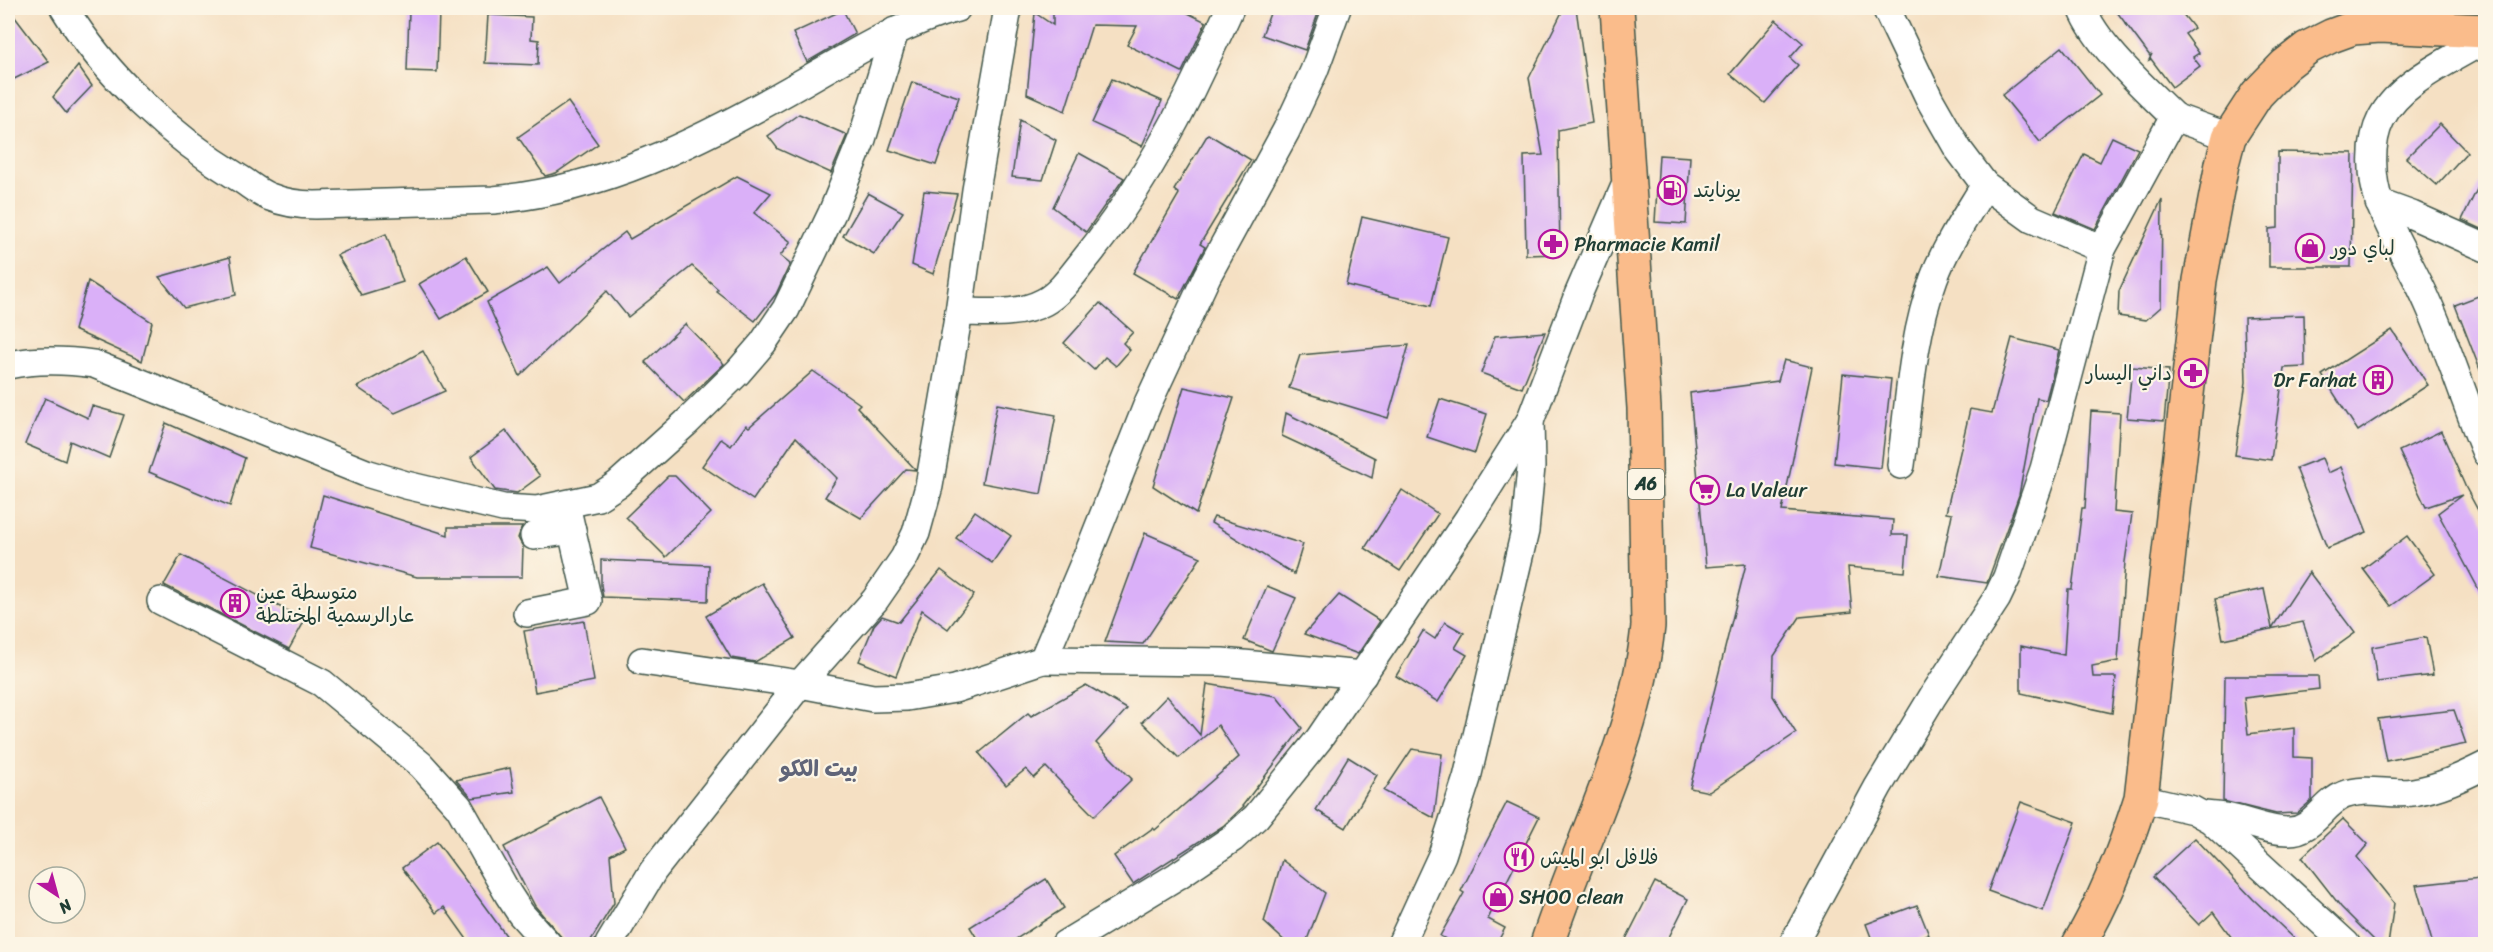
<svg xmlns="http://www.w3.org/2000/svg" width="2493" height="952" font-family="Sriracha,'Playpen Sans Arabic',sans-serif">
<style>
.building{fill:#dab0f8}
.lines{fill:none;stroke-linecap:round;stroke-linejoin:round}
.minor-casing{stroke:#3f5549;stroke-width:30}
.highway-casing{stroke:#3f5549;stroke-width:36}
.minor{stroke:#fff;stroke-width:27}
.highway{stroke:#fabc8b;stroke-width:33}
.labels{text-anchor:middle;stroke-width:4.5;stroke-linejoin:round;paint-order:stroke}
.shield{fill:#fcf5e5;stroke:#617469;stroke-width:1.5}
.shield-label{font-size:18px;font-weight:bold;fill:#1f3d34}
.poi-label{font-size:20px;fill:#1f3d34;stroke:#fcf5e5;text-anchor:start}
.quarter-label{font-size:22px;font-weight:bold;fill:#606579;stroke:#fcf5e5}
</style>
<rect width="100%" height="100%" fill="#fcf5e5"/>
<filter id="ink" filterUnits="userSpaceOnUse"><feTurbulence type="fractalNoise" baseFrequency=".0167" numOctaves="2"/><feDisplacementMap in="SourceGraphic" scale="12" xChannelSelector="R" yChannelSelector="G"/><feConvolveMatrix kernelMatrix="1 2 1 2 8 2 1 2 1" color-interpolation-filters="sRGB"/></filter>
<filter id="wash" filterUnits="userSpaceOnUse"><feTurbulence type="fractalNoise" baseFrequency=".008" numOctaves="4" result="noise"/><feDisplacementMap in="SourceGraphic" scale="24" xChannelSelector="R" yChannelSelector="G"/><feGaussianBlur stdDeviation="1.35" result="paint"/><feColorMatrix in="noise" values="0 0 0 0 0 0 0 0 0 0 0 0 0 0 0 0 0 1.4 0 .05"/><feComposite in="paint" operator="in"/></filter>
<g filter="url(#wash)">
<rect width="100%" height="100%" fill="#f5e0c3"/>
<g id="blocks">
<g class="building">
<polygon points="8,8 49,62 8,82"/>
<polygon points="1053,8 1178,8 1206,22 1182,72 1127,45 1137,26 1092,25 1065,111 1027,94 1035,13 1053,25"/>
<polygon points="1272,8 1320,8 1305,50 1262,35"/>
<polygon points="1564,8 1576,8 1592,123 1558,130 1560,254 1526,255 1524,156 1543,155 1529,78"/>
<polygon points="2114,8 2178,8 2194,28 2185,34 2199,53 2193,57 2200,66 2172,87 2151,59 2149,60 2152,54 2150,56"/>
<polygon points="843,10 855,34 807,62 793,33"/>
<polygon points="409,11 439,12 437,72 407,71"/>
<polygon points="488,15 532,17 531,39 539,40 538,65 485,63"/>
<polygon points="1776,20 1803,43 1790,58 1798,65 1765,103 1730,74"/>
<polygon points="2062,47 2100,95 2040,142 2002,95"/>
<polygon points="78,66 92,86 66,113 53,97"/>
<polygon points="1112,79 1162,101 1142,146 1092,123"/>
<polygon points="912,82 959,97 936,165 889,150"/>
<polygon points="568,102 598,144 556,173 545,176 518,137"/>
<polygon points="799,114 847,135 831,173 778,149 768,136"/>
<polygon points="1020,120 1056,140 1043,180 1012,177"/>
<polygon points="2440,124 2467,152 2437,185 2406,158"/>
<polygon points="1208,134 1251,160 1200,244 1205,247 1178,299 1133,273 1179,194 1174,190"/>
<polygon points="2112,137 2138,149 2095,229 2055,212 2084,154 2100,162"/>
<polygon points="2278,152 2353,153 2351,267 2269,267 2269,229 2278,228"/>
<polygon points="1079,153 1124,178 1086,232 1053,207"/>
<polygon points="1659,155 1690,157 1686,224 1655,222"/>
<polygon points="2486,171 2486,231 2462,220"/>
<polygon points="737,176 771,193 754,213 791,242 780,256 790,264 776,294 755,321 716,291 718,289 692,266 628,317 607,291 520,376 487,302 548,267 560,283 625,232 630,239"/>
<polygon points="924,191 957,194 933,274 912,265"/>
<polygon points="868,193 903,212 874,254 843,236"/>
<polygon points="2162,199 2161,307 2146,320 2118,316 2119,291"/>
<polygon points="1362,217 1448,237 1431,306 1346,285"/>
<polygon points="386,234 403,282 361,295 337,255"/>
<polygon points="466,256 488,292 441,319 419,284"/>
<polygon points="230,257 236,295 184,308 159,277"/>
<polygon points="88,281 152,322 142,361 74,330"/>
<polygon points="2486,293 2486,380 2484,380 2455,305"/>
<polygon points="1100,303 1133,332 1123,343 1130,350 1116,366 1105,357 1094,370 1064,343"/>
<polygon points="2304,315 2305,367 2284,368 2271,460 2235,455 2246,382 2244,317"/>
<polygon points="685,324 724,364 684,402 645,362"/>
<polygon points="2392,330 2428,385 2358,431 2322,375"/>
<polygon points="1545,332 1522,388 1481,373 1495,336"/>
<polygon points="2012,338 2059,350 2046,400 2037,398 2019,495 1987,583 1939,576 1952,514 1946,513 1970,409 1992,413"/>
<polygon points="1409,345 1388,418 1289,388 1300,355"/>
<polygon points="423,351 445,391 395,413 357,387"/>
<polygon points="1784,360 1812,367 1782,511 1893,520 1892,535 1908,535 1905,572 1848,567 1852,612 1800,617 1774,656 1773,696 1796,733 1709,792 1690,788 1746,564 1706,567 1690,393 1778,381"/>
<polygon points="2132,367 2169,370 2164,421 2127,418"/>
<polygon points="813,371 860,404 857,407 916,470 906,469 861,518 825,497 837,478 796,437 753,500 702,466 721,439 731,446 746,425 749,427"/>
<polygon points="1843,374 1891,379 1881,468 1834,463"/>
<polygon points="1184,387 1234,398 1196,514 1153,486"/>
<polygon points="45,398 88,418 92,406 124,415 109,458 70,441 65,461 25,444"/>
<polygon points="1440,399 1487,414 1475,453 1427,437"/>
<polygon points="997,404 1056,415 1041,494 982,483"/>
<polygon points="2091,411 2120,413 2114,512 2132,514 2125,562 2118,661 2092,666 2093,677 2116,677 2112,713 2021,693 2021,646 2064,655 2068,589 2072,589 2082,508 2085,508"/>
<polygon points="1286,413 1375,458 1372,478 1282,436"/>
<polygon points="166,423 245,458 230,506 149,472"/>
<polygon points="506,431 540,476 517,493 495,490 471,457"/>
<polygon points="2441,431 2466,488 2486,525 2486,603 2438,513 2462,495 2426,507 2399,451"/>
<polygon points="2322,458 2328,473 2341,467 2367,532 2327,548 2296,468"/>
<polygon points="668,476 675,476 711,513 666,557 626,517"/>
<polygon points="1402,490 1438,514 1400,571 1365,548"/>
<polygon points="323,495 448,535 448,527 522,527 518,538 523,547 522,577 417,577 310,548"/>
<polygon points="975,511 1011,536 992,563 956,538"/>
<polygon points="1214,517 1303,544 1294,574 1211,523"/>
<polygon points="1145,533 1201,557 1143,644 1105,642"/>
<polygon points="2407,536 2435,574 2391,606 2363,569"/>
<polygon points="181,555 305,620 289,649 164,585"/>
<polygon points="601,560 709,565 708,601 603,597 601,585"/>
<polygon points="941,570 974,595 948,629 922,610 896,676 859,661 874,625 882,616 899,622"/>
<polygon points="2309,572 2355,633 2316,661 2303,622 2223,639 2215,599 2264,589 2272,628"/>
<polygon points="762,583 795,638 755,662 731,658 706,616"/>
<polygon points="1267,586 1296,598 1272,651 1244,640"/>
<polygon points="1339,595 1380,621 1358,654 1304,634"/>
<polygon points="584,621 594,681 535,692 524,631"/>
<polygon points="1445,622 1464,633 1455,648 1467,655 1438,702 1396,676 1423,631 1435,639"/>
<polygon points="2426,637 2433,675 2377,682 2372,647"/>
<polygon points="2225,676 2318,676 2319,689 2244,698 2248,734 2294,728 2294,757 2312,758 2312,800 2297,813 2276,814 2223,801"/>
<polygon points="1207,684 1276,696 1302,728 1243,805 1244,806 1223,826 1133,884 1114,856 1153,828 1155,830 1239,757 1218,725 1179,758 1142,722 1167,696 1200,735"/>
<polygon points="1086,685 1127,709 1096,743 1132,779 1094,816 1046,767 1034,778 1026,769 1006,785 979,753 1028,713 1031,716"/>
<polygon points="2454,710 2466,744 2386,761 2378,719"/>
<polygon points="1412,749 1442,754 1434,818 1384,791"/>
<polygon points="1348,757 1377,775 1346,828 1316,810"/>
<polygon points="510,768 514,792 472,798 456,780"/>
<polygon points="599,797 625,847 610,855 614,903 588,945 568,945 535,906 504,847"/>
<polygon points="1507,802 1539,817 1488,919 1505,928 1496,945 1456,945 1440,936 1464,893 1461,891"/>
<polygon points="2021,802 2076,822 2043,911 1988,891"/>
<polygon points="2343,819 2368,844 2357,857 2394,903 2388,945 2379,945 2341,907 2302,857"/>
<polygon points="2195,838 2253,899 2301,945 2237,945 2213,912 2199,925 2153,877"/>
<polygon points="437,842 483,904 513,945 471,945 444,907 436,913 402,868"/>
<polygon points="1282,860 1325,893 1305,945 1289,945 1264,922"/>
<polygon points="2480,878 2486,896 2486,945 2433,945 2416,885"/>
<polygon points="1046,879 1064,908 1007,945 981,945 970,927"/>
<polygon points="1655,882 1688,899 1665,945 1623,945"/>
<polygon points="1917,905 1929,935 1919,938 1921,945 1874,945 1866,924"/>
</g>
</g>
</g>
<g filter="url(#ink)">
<use href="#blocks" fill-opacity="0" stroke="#3f5549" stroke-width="1.5"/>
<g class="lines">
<g class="minor-casing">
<g id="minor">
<path d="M64 8C106 76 170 136 239 178 249 184 259 193 270 197 285 203 300 205 315 205L493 200C603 190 698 142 793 88 846 58 898 24 957 8"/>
<polyline points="1886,8 1930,100 1958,149 1985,185 2032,219 2102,249"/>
<path d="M2082 8C2097 46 2145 88 2174 117"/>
<path d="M2486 39C2450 61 2401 81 2381 119 2369 142 2371 180 2380 204 2393 238 2414 270 2428 303 2450 352 2465 403 2486 453"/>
<polyline points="2379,203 2412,215 2486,248"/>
<path d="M959 312C987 312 1018 316 1044 302 1059 294 1071 277 1082 263 1131 203 1170 136 1203 65 1212 46 1222 27 1230 8"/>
<path d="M8 365C37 359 65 360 94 364L366 473 406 485 503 508 537 510 598 497 618 484 686 423 738 372 763 343 786 309 832 213 862 139 895 31"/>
<path d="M1901 465C1909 403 1912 337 1934 278 1946 245 1967 215 1985 185"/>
<polyline points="534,536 572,530"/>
<polyline points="161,601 322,683 421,765 459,807 508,894 521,914 548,944"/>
<polyline points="527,613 588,601 566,505"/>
<polyline points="1043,660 1222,662 1363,675"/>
<polyline points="642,661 800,684 873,698 907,697 955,689 1043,660 1090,549 1148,403 1207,276 1286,131 1314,71 1337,8"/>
<polyline points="2141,798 2193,810 2211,820 2346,944"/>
<path d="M2203 815C2212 816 2222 816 2230 818 2250 822 2268 831 2288 831 2313 832 2323 803 2344 795 2367 786 2390 796 2413 792 2439 788 2462 777 2486 765"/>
<polyline points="609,944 653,871 800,684 875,600 904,558 916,533 929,486 959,312 976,190 1008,8"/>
<polyline points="1065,944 1177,876 1233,838 1256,817 1319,739 1468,519 1530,421 1578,295 1628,179"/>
<polyline points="1401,944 1442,855 1467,778 1525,531 1531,467 1530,421"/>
<polyline points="1793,944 1878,787 1933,696 1997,598 2007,577 2044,469 2102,249 2174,117 2229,137"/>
</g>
</g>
<g class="highway-casing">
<g id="highway">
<path d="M1547 944C1581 839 1637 738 1648 626L1644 408 1617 8"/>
<path d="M2079 944C2106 899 2125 849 2141 798L2200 280 2222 164 2229 137 2257 94 2285 65 2307 48 2331 36 2353 28 2380 26 2486 31"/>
</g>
</g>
<use href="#minor" class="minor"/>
<use href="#highway" class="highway"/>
</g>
</g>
<defs>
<g id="fuel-ring" transform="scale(1.5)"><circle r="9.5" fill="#fcf5e5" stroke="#b5179e" stroke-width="1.5"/><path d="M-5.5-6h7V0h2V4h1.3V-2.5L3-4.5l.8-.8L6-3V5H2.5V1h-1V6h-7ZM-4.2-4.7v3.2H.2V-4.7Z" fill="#b5179e"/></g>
<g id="pharmacy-ring" transform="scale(1.5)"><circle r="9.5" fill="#fcf5e5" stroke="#b5179e" stroke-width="1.5"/><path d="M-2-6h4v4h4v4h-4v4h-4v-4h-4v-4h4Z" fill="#b5179e"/></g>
<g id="shop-ring" transform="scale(1.5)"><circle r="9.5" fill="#fcf5e5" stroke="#b5179e" stroke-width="1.5"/><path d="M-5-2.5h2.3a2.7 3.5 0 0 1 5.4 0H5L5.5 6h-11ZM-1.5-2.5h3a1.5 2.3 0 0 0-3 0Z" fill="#b5179e"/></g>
<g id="building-ring" transform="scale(1.5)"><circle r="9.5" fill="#fcf5e5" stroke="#b5179e" stroke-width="1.5"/><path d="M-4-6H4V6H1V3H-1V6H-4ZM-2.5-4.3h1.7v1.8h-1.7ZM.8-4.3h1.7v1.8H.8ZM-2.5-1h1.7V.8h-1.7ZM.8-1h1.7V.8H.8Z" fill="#b5179e"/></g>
<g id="supermarket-ring" transform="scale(1.5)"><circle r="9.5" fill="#fcf5e5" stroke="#b5179e" stroke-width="1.5"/><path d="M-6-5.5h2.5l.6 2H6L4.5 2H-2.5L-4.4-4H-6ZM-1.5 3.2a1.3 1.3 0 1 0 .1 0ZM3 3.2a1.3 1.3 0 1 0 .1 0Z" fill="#b5179e"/></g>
<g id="restaurant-ring" transform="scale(1.5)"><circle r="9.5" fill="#fcf5e5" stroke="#b5179e" stroke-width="1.5"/><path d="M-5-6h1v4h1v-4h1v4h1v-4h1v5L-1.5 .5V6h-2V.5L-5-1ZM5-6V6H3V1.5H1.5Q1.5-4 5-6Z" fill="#b5179e"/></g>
</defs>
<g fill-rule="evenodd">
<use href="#fuel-ring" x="1672" y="190"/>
<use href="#pharmacy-ring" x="1553" y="244"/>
<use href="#shop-ring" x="2310" y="248"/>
<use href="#pharmacy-ring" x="2193" y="373"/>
<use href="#building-ring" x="2378" y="380"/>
<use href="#supermarket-ring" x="1705" y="490"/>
<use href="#building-ring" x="235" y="603"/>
<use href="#restaurant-ring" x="1519" y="857"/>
<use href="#shop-ring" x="1498" y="897"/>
</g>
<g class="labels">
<rect class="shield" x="1628" y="469" width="36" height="30" rx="4.5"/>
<g class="shield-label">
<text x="1646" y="490">A6</text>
</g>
<g class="poi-label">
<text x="1693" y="197">يونايتد</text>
<text x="1574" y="251">Pharmacie Kamil</text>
<text x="2331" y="255">لباي دور</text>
<text x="2172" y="380" text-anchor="end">داني اليسار</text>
<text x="2357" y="387" text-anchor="end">Dr Farhat</text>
<text x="1726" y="497">La Valeur</text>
<text x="256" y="599">متوسطة عين<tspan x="256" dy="23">عارالرسمية المختلطة</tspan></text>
<text x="1540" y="864">فلافل ابو الميش</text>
<text x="1519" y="904">SHOO clean</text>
</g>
<g class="quarter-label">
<text x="819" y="776">بيت الككو</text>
</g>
</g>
<rect width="2493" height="952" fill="none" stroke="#fcf5e5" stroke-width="30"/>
<g transform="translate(57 895) rotate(144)"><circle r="28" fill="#fcf5e5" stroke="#a4ab9e" stroke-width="1.5"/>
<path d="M0-4.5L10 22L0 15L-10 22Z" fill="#b5179e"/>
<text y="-9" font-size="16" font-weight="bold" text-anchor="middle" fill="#1f3d34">N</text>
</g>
</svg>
